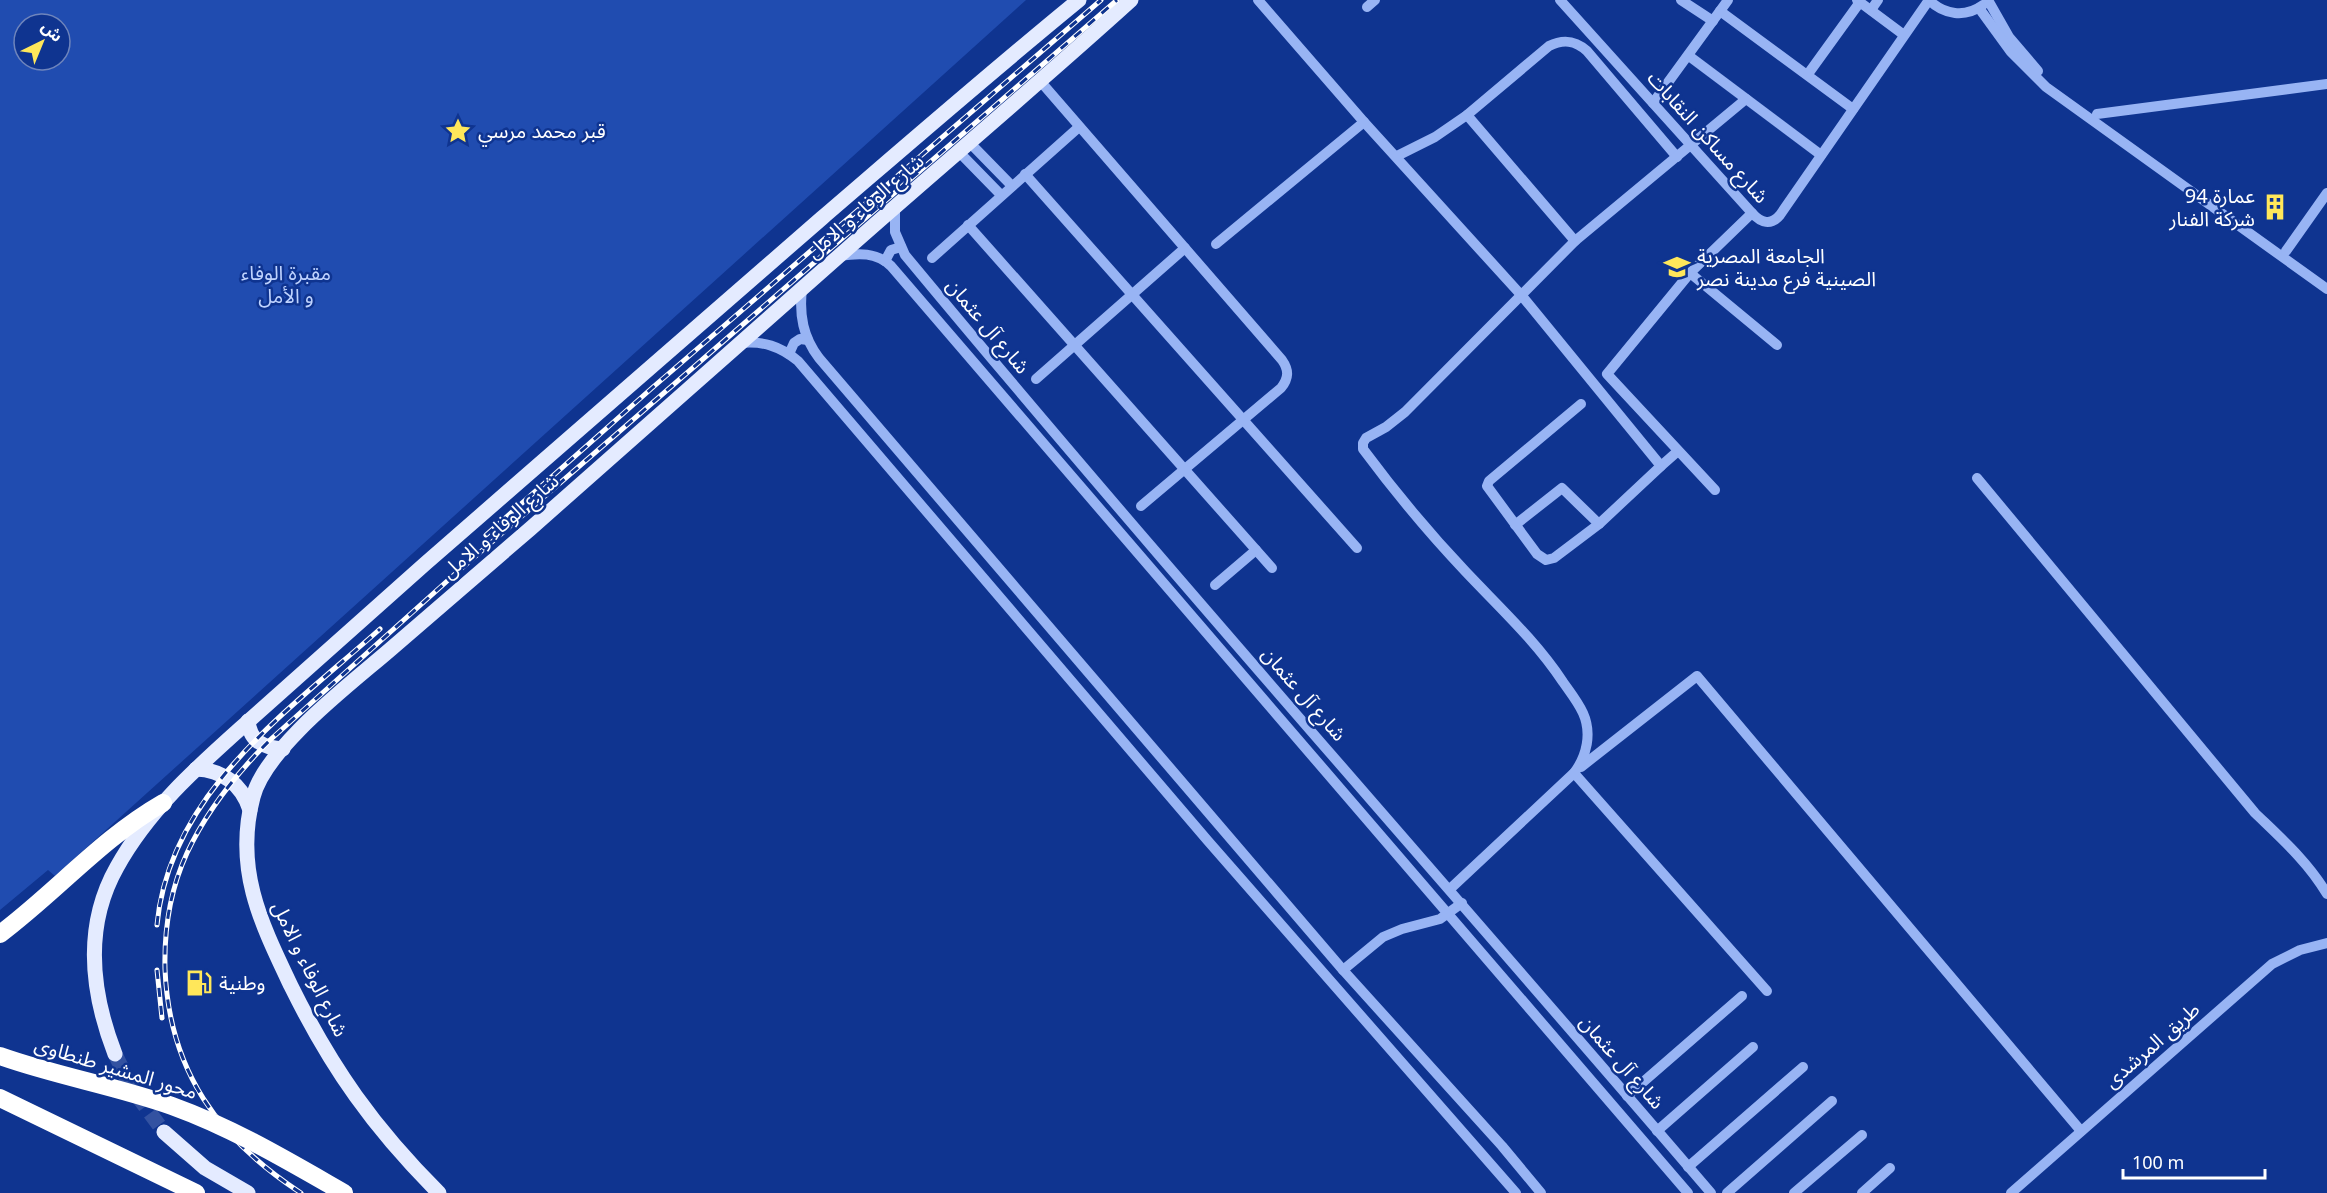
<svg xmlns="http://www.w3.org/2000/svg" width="2327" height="1193" font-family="'Noto Sans','Noto Sans Arabic',sans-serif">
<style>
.green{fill:#204cb0;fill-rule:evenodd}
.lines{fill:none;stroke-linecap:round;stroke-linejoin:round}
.major-tunnel{stroke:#3352a1;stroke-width:15;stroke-dasharray:15 8;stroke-linecap:butt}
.minor{stroke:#98b4f4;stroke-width:10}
.major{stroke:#e4ebff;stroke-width:15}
.highway{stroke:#fff;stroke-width:18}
.rail-casing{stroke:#fff;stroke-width:5}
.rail{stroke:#0f3490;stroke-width:3;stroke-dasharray:9;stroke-linecap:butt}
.highway-bridge{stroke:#fff;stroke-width:18}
.labels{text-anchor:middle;stroke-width:5;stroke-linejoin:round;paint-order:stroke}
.poi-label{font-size:20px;fill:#fff;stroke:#0f3490;text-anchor:start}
.street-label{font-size:20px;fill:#fff;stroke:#0f3490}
.park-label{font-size:20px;fill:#bfd3fe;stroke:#0f3490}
</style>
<rect width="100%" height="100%" fill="#0f3490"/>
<path class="green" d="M0 0H1026L55 876 48 870 0 910ZM24 24H60V60H24Z"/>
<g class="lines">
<polyline class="major-tunnel" points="115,1054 131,1087 164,1132"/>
<g class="minor">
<polyline points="1258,0 1364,122 1522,296 1661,466 1599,524 1554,558 1546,560 1537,554 1487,486 1489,481 1581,404"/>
<path d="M1560 0 1752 213C1761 223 1771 226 1780 215L1929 0"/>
<polyline points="1681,0 1713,21"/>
<polyline points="1857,0 1904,35"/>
<path d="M1929 0C1944 15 1965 18 1983 5"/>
<polyline points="1988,0 2009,37 2038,71"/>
<polyline points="1367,7 1375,0"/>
<polyline points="1979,8 2011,52 2046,87 2327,289"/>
<polyline points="1871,10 1878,0"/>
<polyline points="1720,11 1853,109"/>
<polyline points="1689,56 1821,155"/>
<polyline points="1808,74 1860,2"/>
<path d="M1041 82 1282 360C1289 370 1289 378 1281 388L1141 506"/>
<polyline points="1653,103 1728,0"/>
<polyline points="2097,114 2327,84"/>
<polyline points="1467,115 1575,241"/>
<polyline points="970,143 1012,186"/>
<polyline points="959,152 1001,195"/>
<path d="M1397 156 1435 137 1467 115 1549 46C1563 39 1575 40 1587 51L1677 157"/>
<polyline points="1025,174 1357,548"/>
<path d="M895 207V232L905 255C1168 572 1443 880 1711 1193"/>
<polyline points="968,225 1272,568"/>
<polyline points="1216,244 1364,122"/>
<polyline points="2286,251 2327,193"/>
<path d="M839 256C859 253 876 252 891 266L1688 1193"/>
<polyline points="932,258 1079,127"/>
<polyline points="885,261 891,250 901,247"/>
<polyline points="1690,273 1777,345"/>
<path d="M802 289C799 315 803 337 819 358L1343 970 1502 1146 1541 1193"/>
<path d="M741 343C763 341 780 346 798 361L1208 841 1516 1193"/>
<polyline points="789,354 794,343 800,339 808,340"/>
<polyline points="1036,379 1185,248"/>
<polyline points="1661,466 1678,451"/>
<path d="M1977 478 2255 813C2282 839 2308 862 2327 894"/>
<polyline points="1715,490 1607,374 1690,273 1752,213"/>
<polyline points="1515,525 1562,488 1599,524"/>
<polyline points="1215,585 1256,550"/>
<polyline points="1581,767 1697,676 2081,1131"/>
<polyline points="1574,773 1767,991"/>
<path d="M1450 889 1574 773C1587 756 1592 733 1583 713 1578 702 1570 692 1563 682 1536 641 1500 608 1466 572 1429 533 1395 492 1363 449V443L1366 438 1386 427 1405 412 1575 241 1746 99"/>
<polyline points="1343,970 1383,937 1402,929 1440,919 1462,903"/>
<polyline points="1627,1096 1742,996"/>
<polyline points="1657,1131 1753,1047"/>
<polyline points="1688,1167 1803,1067"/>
<polyline points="1727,1193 1832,1101"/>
<polyline points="1794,1193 1862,1135"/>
<polyline points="1862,1193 1890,1168"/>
<polyline points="2011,1193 2272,964 2300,950 2327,943"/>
</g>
<g class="major">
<path d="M248 721C250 742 264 748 283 749"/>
<path d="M196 769C222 770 242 784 250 810"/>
<path d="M115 1054C91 992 83 927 117 867 150 807 203 762 252 718 310 666 368 614 426 563 558 448 690 333 822 218 907 145 992 71 1079 0"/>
<polyline points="164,1132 205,1168 248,1193"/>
<path d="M439 1193C374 1128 332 1069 291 986 261 923 234 869 253 797 266 747 353 682 392 648 438 608 484 569 530 529 633 439 736 346 839 256 936 170 1035 87 1131 0"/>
</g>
<g class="highway">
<path d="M0 934C56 892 102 838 163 803"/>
<polyline points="0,1098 196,1193"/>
</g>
<g class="rail-casing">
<g id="rail">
<polyline points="486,535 652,388 1101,0"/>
<path d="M157 925C169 793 289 710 380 629"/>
<polyline points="157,970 162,1018"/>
<path d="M301 1193C218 1139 169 1070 165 969 164 928 170 890 187 853 207 810 237 773 270 740L455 574 1117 0"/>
</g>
</g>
<use href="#rail" class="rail"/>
<path class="highway-bridge" d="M0 1056C56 1076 116 1086 172 1106 233 1128 288 1161 344 1193"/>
</g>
<defs>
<g id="sight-bare" transform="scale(2.07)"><path d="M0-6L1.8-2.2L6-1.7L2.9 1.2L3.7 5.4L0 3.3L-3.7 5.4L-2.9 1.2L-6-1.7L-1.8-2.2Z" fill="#ffe75a" stroke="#0f3490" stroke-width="2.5" paint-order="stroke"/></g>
<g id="building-bare" transform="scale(2.07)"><path d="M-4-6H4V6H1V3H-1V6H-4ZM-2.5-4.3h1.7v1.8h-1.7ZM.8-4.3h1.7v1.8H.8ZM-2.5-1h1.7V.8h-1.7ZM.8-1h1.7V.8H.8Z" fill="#ffe75a" stroke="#0f3490" stroke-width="2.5" paint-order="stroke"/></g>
<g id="university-bare" transform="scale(2.07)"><path d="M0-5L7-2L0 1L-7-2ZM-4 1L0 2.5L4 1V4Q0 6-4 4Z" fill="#ffe75a" stroke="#0f3490" stroke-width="2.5" paint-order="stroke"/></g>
<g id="fuel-bare" transform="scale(2.07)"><path d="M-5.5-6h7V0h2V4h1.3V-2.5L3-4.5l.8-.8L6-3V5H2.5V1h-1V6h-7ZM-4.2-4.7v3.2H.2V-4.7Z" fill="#ffe75a" stroke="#0f3490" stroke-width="2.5" paint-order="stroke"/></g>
</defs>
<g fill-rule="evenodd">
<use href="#sight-bare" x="458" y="131"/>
<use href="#building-bare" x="2275" y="207"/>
<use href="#university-bare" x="1677" y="267"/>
<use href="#fuel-bare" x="199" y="983"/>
</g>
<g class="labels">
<g class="poi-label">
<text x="478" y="138">قبر محمد مرسي</text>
<text x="2255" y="203" text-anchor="end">عمارة 94<tspan x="2255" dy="23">شركة الفنار</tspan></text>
<text x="1697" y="263">الجامعة المصرية<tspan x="1697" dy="23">الصينية فرع مدينة نصر</tspan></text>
<text x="219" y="990">وطنية</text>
</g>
<g class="street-label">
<text transform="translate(1708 137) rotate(48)" y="7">شارع مساكن النقابات</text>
<text transform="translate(865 206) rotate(-41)" y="7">شارع الوفاء و الامل</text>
<text transform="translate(988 326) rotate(50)" y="7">شارع آل عثمان</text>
<text transform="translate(500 526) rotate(-41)" y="7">شارع الوفاء و الامل</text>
<text transform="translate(1304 694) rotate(49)" y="7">شارع آل عثمان</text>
<text transform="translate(310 969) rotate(64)" y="7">شارع الوفاء و الامل</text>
<text transform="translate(2152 1045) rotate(-41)" y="7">طريق المرشدى</text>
<text transform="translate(1622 1062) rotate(49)" y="7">شارع آل عثمان</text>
<text transform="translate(116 1068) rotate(17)" y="7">محور المشير طنطاوى</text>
</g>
<g class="park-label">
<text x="286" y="280">مقبرة الوفاء<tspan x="286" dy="23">و الأمل</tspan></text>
</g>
</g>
<g transform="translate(42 42) rotate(43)"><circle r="28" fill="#0f3490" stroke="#6f85bc" stroke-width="1.5"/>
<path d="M0-4.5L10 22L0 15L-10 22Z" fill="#ffe75a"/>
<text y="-9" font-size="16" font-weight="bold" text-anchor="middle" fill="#ffffff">ش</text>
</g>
<path d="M2123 1169v9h142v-9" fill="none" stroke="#ffffff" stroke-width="3"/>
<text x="2132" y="1169" font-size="18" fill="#ffffff" stroke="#0f3490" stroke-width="4.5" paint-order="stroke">100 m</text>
</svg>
